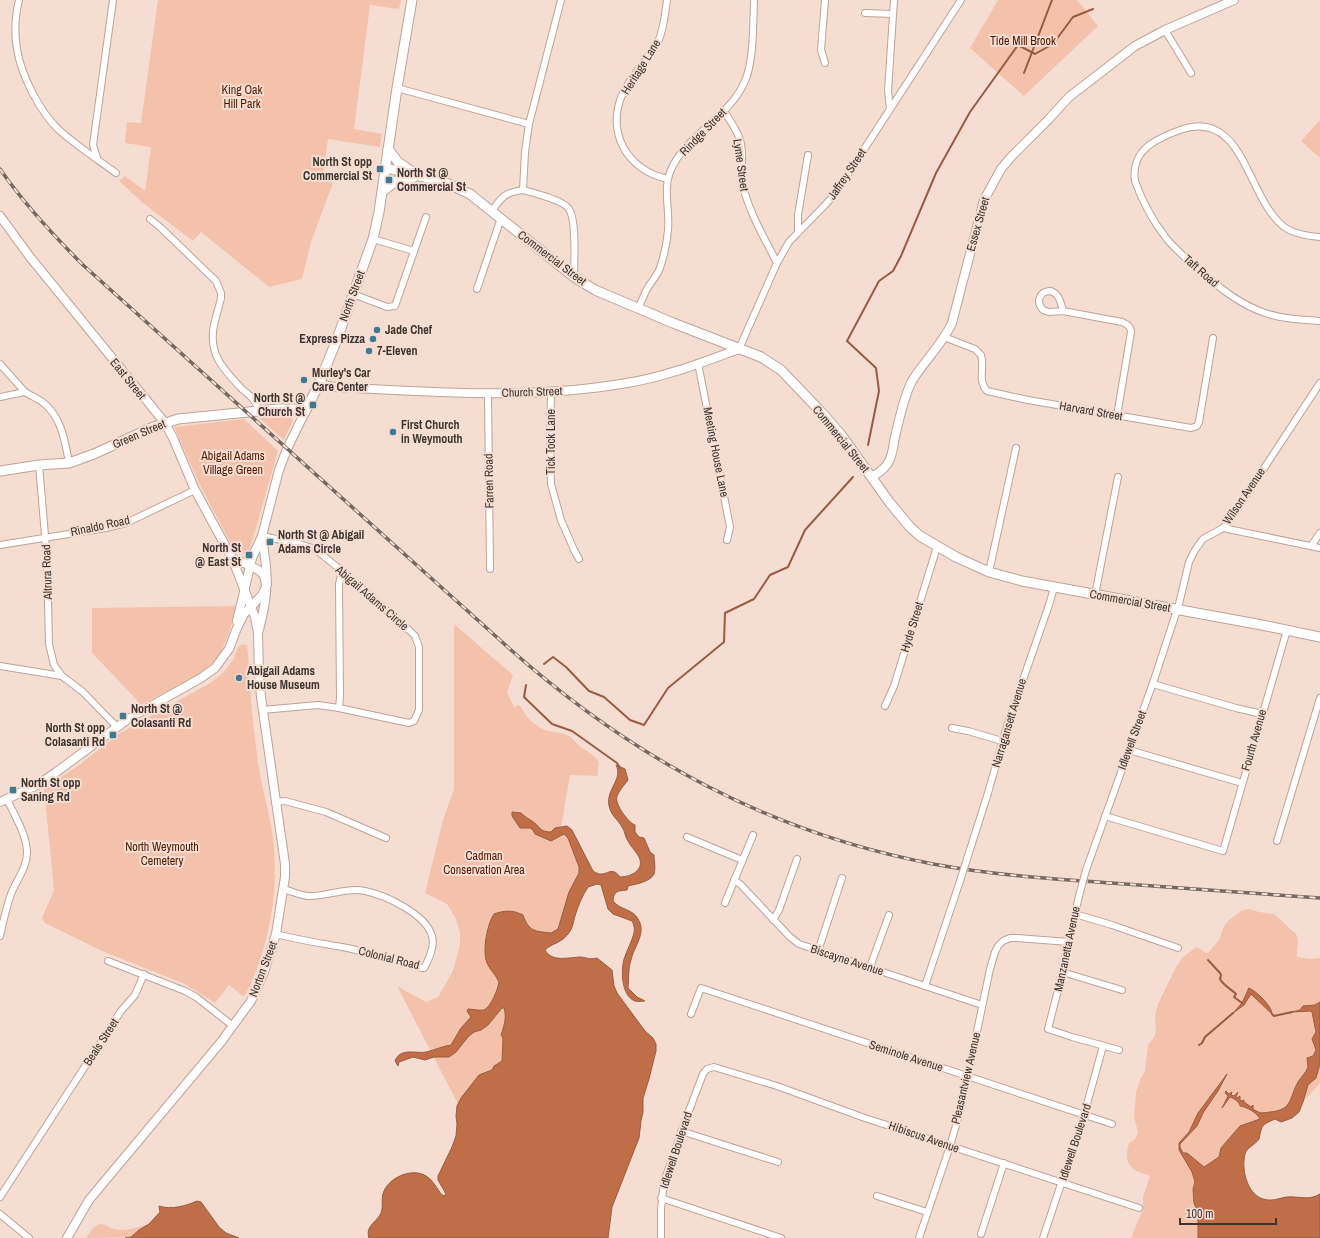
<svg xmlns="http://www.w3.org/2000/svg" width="1320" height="1238" font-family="'Archivo Narrow',sans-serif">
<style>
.green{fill:#f4c2ab}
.water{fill:#bf6e48;stroke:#985d41}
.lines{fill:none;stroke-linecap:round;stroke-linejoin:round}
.stream{stroke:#985d41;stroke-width:2}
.minor-casing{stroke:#bba49a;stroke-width:8}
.tertiary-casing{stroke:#bba49a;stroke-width:10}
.secondary-casing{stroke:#bba49a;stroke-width:11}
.minor{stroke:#fff;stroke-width:6}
.tertiary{stroke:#fff;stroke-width:8}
.secondary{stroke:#fff;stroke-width:9}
.rail-casing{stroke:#766862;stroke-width:3.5}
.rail{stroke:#f6ddd2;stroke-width:2;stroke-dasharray:6;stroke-linecap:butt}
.minor-bridge-casing{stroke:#bba49a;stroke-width:8;stroke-linecap:butt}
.minor-bridge{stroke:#fff;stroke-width:6}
.poi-dot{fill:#3e7b92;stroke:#f6ddd2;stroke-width:1.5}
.labels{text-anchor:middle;stroke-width:4;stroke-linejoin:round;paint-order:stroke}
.park-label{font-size:12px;fill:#4f1b00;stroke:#f6ddd2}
.street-label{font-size:12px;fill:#3e3531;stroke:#f6ddd2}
.poi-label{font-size:12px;font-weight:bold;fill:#3e3531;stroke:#f6ddd2;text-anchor:start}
</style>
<rect width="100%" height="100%" fill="#f6ddd2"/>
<g class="green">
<polygon points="158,0 401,0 399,9 370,5 354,129 382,134 380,147 328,139 322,181 333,183 311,242 302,279 269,287 201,232 193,241 143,203 119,181 125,176 145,191 151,147 125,143 127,122 141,123"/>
<polygon points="998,0 1077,0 1098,26 1024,96 970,48"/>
<polygon points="1320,120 1320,158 1301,141"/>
<polygon points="283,416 290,417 293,420 284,440 259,418"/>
<path d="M244 419 278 451 249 552 247 554C239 554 236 551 232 546L201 487 174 427Z"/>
<path d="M236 606C229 634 225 656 200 674L135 708 137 700 92 653V608Z"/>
<path d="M454 624 513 675 507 692 514 707 520 705C526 717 535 728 549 731 555 733 562 732 567 735 573 737 576 744 581 747 586 751 595 755 598 761 600 765 597 771 598 776L570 775 561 828H555L551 832C539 832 540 826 532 821 528 818 525 817 521 813L520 828H530L551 841 563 834 568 838 579 867V873L569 892 558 929 551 933C534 930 530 933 523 915L498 979C499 983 499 985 499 989 504 1011 510 1012 501 1035L503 1038 502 1061 494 1066 493 1070C478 1074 465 1090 458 1104L397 986 426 1002 438 997 453 971 460 944V933L456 919 447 904 425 893 443 820 454 789Z"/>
<path d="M242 644 247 645C249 659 249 674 250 688 252 715 255 742 259 769 262 788 268 807 271 826 281 880 271 948 244 997L229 985 215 1003 185 984 102 951 45 923 42 918 54 890 44 788 75 768 120 733 210 683C220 676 228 668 234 658 237 651 236 649 242 644Z"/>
<path d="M1249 909 1259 912 1274 914 1296 934C1300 941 1296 949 1297 957L1311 959 1320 958V1002L1315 1005 1303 1007 1302 1009 1295 1011 1299 1012 1310 1011 1312 1012 1316 1032 1313 1037V1045L1316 1050 1313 1056 1307 1060 1309 1067 1307 1071 1298 1082 1292 1099 1281 1111 1263 1114 1253 1109V1106L1251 1107 1239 1100 1240 1097 1237 1098 1235 1097 1237 1093 1234 1096 1225 1093 1228 1096 1223 1106 1230 1097 1232 1098 1258 1116 1260 1119 1240 1126 1221 1148 1220 1157 1204 1167 1188 1154 1183 1153 1180 1147V1144L1197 1126 1203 1113 1215 1097 1225 1078H1223L1198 1113 1190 1130 1178 1145C1179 1157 1190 1163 1193 1174 1196 1181 1193 1183 1193 1189 1192 1198 1197 1205 1198 1213 1199 1221 1197 1230 1198 1238H1131L1143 1209V1197L1150 1176C1147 1174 1145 1175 1141 1173 1126 1167 1125 1158 1129 1143L1135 1139 1138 1133 1134 1116 1136 1092 1141 1078 1145 1071 1148 1045 1154 1037 1156 1031 1155 1016 1158 1004 1176 967 1183 957 1195 948 1197 947 1206 953 1209 952 1219 940 1224 926 1228 921 1241 911Z"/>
<polygon points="1320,1064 1320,1083 1303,1102 1308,1085 1316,1078"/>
<path d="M99 1224C105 1224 108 1227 114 1229 126 1232 137 1227 149 1224L139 1230 131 1237 86 1238 92 1229Z"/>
</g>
<g class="water">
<path d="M616 765 625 769 628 780C624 785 619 791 617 796 614 804 629 823 635 825V832L639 837 644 838 650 852 654 855C654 861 656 868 654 874 650 882 636 884 628 886L627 890C617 891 614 891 613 901 620 910 633 909 638 919 647 933 634 946 631 960 628 968 629 979 628 988L637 997 645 1001C642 1001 638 1002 635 1001 621 996 621 970 624 959 627 950 632 941 634 933 635 928 634 925 632 921L613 914 608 909 601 885 597 884 588 887C582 896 578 906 575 916 573 923 573 928 568 934 560 944 552 943 545 950 552 963 570 957 581 957 588 958 591 960 597 958L612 970 614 986 617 993 645 1031 653 1038 656 1044V1051L649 1079 643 1098V1112L641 1121 639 1138 612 1207 608 1238H369C365 1227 375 1223 380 1215 384 1208 381 1200 383 1194 387 1178 412 1167 426 1176 433 1180 437 1189 442 1195L444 1196 446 1194 438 1180V1176L452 1147 456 1136 457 1124 456 1116 457 1106 461 1098 479 1075 492 1070 494 1066 502 1061 503 1038 501 1035C504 1026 507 1018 504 1008H502L488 1025 481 1030 474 1032 468 1037 456 1052 449 1057H434L425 1060 413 1057 399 1062 398 1066 395 1061C400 1047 417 1054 426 1052 435 1050 443 1046 451 1045L461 1028 471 1017 467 1011 468 1009C473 1009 480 1011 484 1010 491 1007 498 989 499 982 496 975 490 970 487 963 482 952 487 924 494 914 505 910 513 910 523 915 529 932 535 931 551 933L558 929 569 892 579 873V867L568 838 564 834 551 841 535 834 533 830 530 828H520L512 816V812L521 813C525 817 528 818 532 821 540 826 539 832 551 832L555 828 567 826 572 830 593 871C595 872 596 873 599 874 608 875 612 866 620 877 631 877 645 870 639 857 636 851 631 847 628 841 625 837 625 831 622 827 619 821 612 816 610 809 603 791 624 780 616 765Z"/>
<path d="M1249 988C1256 991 1272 1006 1272 1014L1251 994 1244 1005 1233 1013 1242 1003 1248 990V989Z"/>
<path d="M1320 1002V1064L1316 1078 1308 1085 1303 1102 1299 1112 1292 1118 1281 1122 1275 1119C1269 1122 1263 1123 1261 1130 1260 1133 1260 1136 1259 1139 1255 1145 1247 1147 1245 1154 1241 1169 1247 1194 1263 1199 1272 1202 1279 1198 1287 1197 1299 1196 1309 1201 1320 1194V1238H1198V1213L1194 1203 1193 1189 1195 1182 1192 1172 1179 1150V1143L1189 1132 1198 1113 1227 1074 1218 1091 1203 1113 1197 1126 1180 1144V1147L1183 1153H1187L1204 1167 1219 1157 1221 1148 1240 1126 1260 1119C1257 1113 1247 1107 1240 1106 1240 1102 1233 1098 1230 1097L1222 1108 1228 1096 1225 1093 1226 1091 1229 1094 1232 1092 1231 1095 1234 1096 1238 1092 1236 1097 1237 1098 1240 1096V1100L1242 1101 1244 1100V1102L1251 1107 1253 1105V1109C1261 1114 1261 1113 1270 1112 1293 1110 1289 1098 1298 1082 1301 1077 1306 1073 1308 1067L1307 1058 1313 1056 1316 1050 1312 1039 1316 1032 1312 1012 1310 1011 1292 1012 1300 1010 1303 1006 1315 1005Z"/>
<path d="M197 1201 201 1202 219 1227 226 1233 239 1238H125L131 1237 139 1230 149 1224 160 1212 159 1206C171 1210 186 1206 197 1201Z"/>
</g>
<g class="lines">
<g class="stream">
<polyline points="1024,73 1052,0"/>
<polyline points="868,445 879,391 876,368 847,341 879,281 893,271 901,256 936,173 970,112 1018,45 1035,54 1053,44 1073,17 1093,9"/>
<polyline points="544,664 553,657 566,667 589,691 604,697 630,720 644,725 668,688 724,642 725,613 754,599 770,575 788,567 805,530 853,477"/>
<polyline points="526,685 524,697 552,724 572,731 617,763 620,768"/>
<path d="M1208 960 1220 973 1221 975 1220 979C1223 985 1231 989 1236 994L1234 997 1242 1003"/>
<polyline points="1272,1014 1274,1016 1292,1012"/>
<polyline points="1199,1045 1202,1043 1205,1037 1233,1013"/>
</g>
<g class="minor-casing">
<g id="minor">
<path d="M19 0C15 17 14 32 17 49 21 75 40 112 59 130 77 146 97 159 116 173"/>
<path d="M667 0C665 14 664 29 658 42 648 60 632 74 623 93 605 131 627 171 668 179"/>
<polyline points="825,0 821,50 825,63"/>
<polyline points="865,13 893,14"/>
<polyline points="1165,30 1191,73"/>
<polyline points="397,88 529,124"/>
<polyline points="890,109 888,91 894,0"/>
<path d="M724 111C730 121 739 132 741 144 744 159 739 174 744 190 751 216 765 239 777 263"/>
<polyline points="97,158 93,145 113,0"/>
<polyline points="523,190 525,152 529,124 561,0"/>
<path d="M492 211C501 197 506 192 523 190 534 193 563 200 569 209 577 221 574 262 574 277"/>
<path d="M150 219 160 227 216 281 221 293V298C219 307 216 316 214 325 208 354 223 369 242 389 249 395 257 401 258 410"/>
<polyline points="798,232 798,215 808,155"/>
<path d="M1320 237C1307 236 1293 234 1283 226 1247 197 1244 110 1183 129 1171 133 1159 138 1148 146 1137 155 1133 168 1135 181 1142 201 1153 221 1166 238 1174 248 1185 257 1194 266 1215 284 1238 304 1265 313 1283 319 1302 320 1320 321"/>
<polyline points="373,239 414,251"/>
<polyline points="477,289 501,218"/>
<polyline points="353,294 387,307 395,306 426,217"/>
<path d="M638 309C641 302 644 295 647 289 651 282 657 276 660 268 664 256 667 242 668 230 670 211 663 190 670 172 685 134 729 119 745 81 754 60 753 24 754 0"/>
<path d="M1063 311 1049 312 1043 310C1035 301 1040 291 1051 291 1059 294 1061 303 1063 311L1122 322C1127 324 1131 327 1131 332L1117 416"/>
<path d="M944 337 975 349 981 355C985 367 977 381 987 391L1028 400 1191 428 1197 426 1199 422 1213 338"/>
<polyline points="739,349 777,263 789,242 825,205 835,194 961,0"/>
<polyline points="698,363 730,527 727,540"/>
<polyline points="0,364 25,392"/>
<polyline points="551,392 550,448 551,484 561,520 574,550 579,559"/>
<polyline points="488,394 490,569"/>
<path d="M0 397 25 392C30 395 36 398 41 401 61 415 65 440 69 463"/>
<polyline points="39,465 47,559 49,644 54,665 62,676"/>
<polyline points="1223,528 1320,548"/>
<polyline points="0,545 106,528 126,523 195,490"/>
<polyline points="1311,546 1320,533"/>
<polyline points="989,572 1016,448"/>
<polyline points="1095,595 1118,477"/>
<polyline points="0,666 62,676 83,692 117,727"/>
<polyline points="1153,684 1236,708 1262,714"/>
<polyline points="885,706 894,686 937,547"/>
<polyline points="339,708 340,697 339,584 342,571"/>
<polyline points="262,710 318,705 339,708 409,723 414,721 419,710 419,647 415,636 410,631 342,571 315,549 300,544 262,536"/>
<polyline points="952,728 968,731 1002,741"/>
<polyline points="1129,750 1242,783"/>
<polyline points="275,802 285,801 326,812 386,838"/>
<polyline points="1105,816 1223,851 1287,630"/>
<polyline points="687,837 742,860"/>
<polyline points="1277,841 1320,698"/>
<polyline points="967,859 988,793 1007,726 1050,602 1054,587"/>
<polyline points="1086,870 1154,680 1179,604 1189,562 1195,550 1203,539 1223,528 1232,517 1320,383"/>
<polyline points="734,880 740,884 790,937 799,944 982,1005"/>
<polyline points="1079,896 1057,994 1048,1029 1072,1037 1119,1050"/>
<polyline points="725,903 753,835"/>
<polyline points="1075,914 1112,925 1178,948"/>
<polyline points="773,920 779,910 797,859"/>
<path d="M276 934C298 940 320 943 342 947 369 952 395 960 422 968H424C429 959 435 946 432 936 426 914 385 895 365 891 345 887 326 897 307 896 299 895 291 891 283 889"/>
<path d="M0 936C3 922 6 908 11 894 16 881 28 866 27 851 26 833 14 815 7 799"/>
<polyline points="818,951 842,878"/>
<polyline points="108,961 185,991 196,997 233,1026"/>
<polyline points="870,967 889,915"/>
<polyline points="1062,972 1122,990"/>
<polyline points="925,986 959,884"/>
<polyline points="691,1014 701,988 1112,1124"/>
<polyline points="681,1131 778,1162"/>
<polyline points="877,1196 927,1212"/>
<polyline points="0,1197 121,1011 135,995 144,974"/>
<polyline points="661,1198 781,1238"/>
<polyline points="0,1214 29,1238"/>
<polyline points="981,1234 1004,1163"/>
<polyline points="661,1238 661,1209 664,1182 687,1116 703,1074 707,1069 714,1067 777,1086 862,1117 1139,1208"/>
<polyline points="919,1238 950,1146 961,1108 990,969 995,952 998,946 1003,941 1010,938 1017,938 1069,942"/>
<polyline points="1043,1238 1084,1115 1103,1046"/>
</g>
</g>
<g class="tertiary-casing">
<g id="tertiary">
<polyline points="0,216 30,257 165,423 173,438 195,490 232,558 255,617 258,633 259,675 261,697 285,864 285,877 276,934 264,972 251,1001 221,1042 89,1200 67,1238"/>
<path d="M319 384 334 387C431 392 530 400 627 383 665 377 703 362 739 349"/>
<path d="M872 477C878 473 884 470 888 463 893 455 893 446 895 437 899 420 904 396 912 381 924 361 942 345 952 323L984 200 1001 169 1010 158 1048 120 1069 97 1135 46 1165 30 1234 0"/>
<path d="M232 558C241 562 253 566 261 572 272 582 262 616 259 630"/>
<polyline points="237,621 252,558 262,536 279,470 287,449 305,412"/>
<polyline points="0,802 37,785 55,773 128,719 201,678 215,668 229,649 237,628 244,614 262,595 267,585 266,566 262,536"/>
</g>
</g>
<g class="secondary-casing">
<g id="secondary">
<polyline points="388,149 398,162 411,171"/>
<polyline points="386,168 444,182 470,194 574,277 595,290 673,323 761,357 781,370 823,414 842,436 890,503 910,527 920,536 956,557 989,572 1022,581 1262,625 1320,637"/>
<polyline points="382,192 396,181 414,177"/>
<polyline points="0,471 39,465 69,463 94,454 151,428 178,419 278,409 294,409 305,412 319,384 337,339 373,239 379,212 397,88 412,0"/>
</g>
</g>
<use href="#minor" class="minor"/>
<use href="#tertiary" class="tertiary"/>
<use href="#secondary" class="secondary"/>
<g class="rail-casing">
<path id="rail" d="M0 169C24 204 53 235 83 265L511 650C634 759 771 833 933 864 992 875 1052 879 1111 883 1181 888 1250 893 1320 898"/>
</g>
<use href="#rail" class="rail"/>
<g class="minor-bridge-casing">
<g id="minor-bridge">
<polyline points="959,884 967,859"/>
<polyline points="1079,896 1086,870"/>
</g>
</g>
<use href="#minor-bridge" class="minor-bridge"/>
</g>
<g class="poi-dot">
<rect x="376" y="165" width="8" height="8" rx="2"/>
<rect x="385" y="176" width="8" height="8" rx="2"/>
<circle cx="377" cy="330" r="4"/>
<circle cx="373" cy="339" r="4"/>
<circle cx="369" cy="351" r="4"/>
<circle cx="304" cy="380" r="4"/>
<rect x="309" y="401" width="8" height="8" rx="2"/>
<circle cx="393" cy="432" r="4"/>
<rect x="266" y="538" width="8" height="8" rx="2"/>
<rect x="245" y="551" width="8" height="8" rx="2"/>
<circle cx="239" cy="678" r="4"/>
<rect x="119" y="712" width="8" height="8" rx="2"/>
<rect x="109" y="731" width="8" height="8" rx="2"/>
<rect x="9" y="786" width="8" height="8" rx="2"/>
</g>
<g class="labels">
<g class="park-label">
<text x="1023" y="45">Tide Mill Brook</text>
<text x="242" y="94">King Oak<tspan x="242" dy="14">Hill Park</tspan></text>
<text x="233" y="460">Abigail Adams<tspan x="233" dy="14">Village Green</tspan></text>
<text x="162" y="851">North Weymouth<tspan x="162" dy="14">Cemetery</tspan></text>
<text x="484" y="860">Cadman<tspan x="484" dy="14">Conservation Area</tspan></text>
</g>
<g class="street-label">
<text transform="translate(641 67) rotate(-58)" y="4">Heritage Lane</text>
<text transform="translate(703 132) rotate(-46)" y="4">Rindge Street</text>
<text transform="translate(741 165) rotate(82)" y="4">Lyme Street</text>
<text transform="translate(847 174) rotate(-56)" y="4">Jaffrey Street</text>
<text transform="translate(978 224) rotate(-74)" y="4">Essex Street</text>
<text transform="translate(552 258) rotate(37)" y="4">Commercial Street</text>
<text transform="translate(1201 271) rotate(41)" y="4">Taft Road</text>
<text transform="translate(352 296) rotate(-70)" y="4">North Street</text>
<text transform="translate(128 379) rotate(51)" y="4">East Street</text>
<text transform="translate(532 392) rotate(-2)" y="4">Church Street</text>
<text transform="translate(1091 411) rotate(10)" y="4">Harvard Street</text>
<text transform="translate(139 434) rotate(-23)" y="4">Green Street</text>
<text transform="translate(841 439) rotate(51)" y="4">Commercial Street</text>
<text transform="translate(551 442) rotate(-90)" y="4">Tick Tock Lane</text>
<text transform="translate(716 452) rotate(79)" y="4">Meeting House Lane</text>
<text transform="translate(489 481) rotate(-91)" y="4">Farren Road</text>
<text transform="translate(1244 496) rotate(-56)" y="4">Wilson Avenue</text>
<text transform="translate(100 526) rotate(-12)" y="4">Rinaldo Road</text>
<text transform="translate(47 572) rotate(-92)" y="4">Altrura Road</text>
<text transform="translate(372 598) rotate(41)" y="4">Abigail Adams Circle</text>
<text transform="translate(1130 601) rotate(10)" y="4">Commercial Street</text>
<text transform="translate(912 627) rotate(-73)" y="4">Hyde Street</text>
<text transform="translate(1009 723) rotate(-73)" y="4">Narragansett Avenue</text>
<text transform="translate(1132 740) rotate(-70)" y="4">Idlewell Street</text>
<text transform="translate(1254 740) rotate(-74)" y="4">Fourth Avenue</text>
<text transform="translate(1067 949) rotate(-78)" y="4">Manzanetta Avenue</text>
<text transform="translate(389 958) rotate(14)" y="4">Colonial Road</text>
<text transform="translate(847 960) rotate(18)" y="4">Biscayne Avenue</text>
<text transform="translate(263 969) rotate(-69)" y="4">Norton Street</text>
<text transform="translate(101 1042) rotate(-57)" y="4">Beals Street</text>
<text transform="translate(906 1056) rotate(18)" y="4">Seminole Avenue</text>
<text transform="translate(966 1078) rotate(-77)" y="4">Pleasantview Avenue</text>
<text transform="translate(924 1137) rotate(19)" y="4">Hibiscus Avenue</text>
<text transform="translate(1075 1142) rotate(-72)" y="4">Idlewell Boulevard</text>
<text transform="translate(676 1150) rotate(-72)" y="4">Idlewell Boulevard</text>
</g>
<g class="poi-label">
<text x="372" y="166" text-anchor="end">North St opp<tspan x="372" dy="14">Commercial St</tspan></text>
<text x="397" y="177">North St @<tspan x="397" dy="14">Commercial St</tspan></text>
<text x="385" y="334">Jade Chef</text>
<text x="365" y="343" text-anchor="end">Express Pizza</text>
<text x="377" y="355">7-Eleven</text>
<text x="312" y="377">Murley's Car<tspan x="312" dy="14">Care Center</tspan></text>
<text x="305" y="402" text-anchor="end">North St @<tspan x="305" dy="14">Church St</tspan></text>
<text x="401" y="429">First Church<tspan x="401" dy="14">in Weymouth</tspan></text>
<text x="278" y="539">North St @ Abigail<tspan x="278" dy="14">Adams Circle</tspan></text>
<text x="241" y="552" text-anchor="end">North St<tspan x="241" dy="14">@ East St</tspan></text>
<text x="247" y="675">Abigail Adams<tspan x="247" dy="14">House Museum</tspan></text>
<text x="131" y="713">North St @<tspan x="131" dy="14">Colasanti Rd</tspan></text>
<text x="105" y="732" text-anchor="end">North St opp<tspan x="105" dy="14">Colasanti Rd</tspan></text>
<text x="21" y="787">North St opp<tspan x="21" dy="14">Saning Rd</tspan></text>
</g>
</g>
<path d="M1180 1218v6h96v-6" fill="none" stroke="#3e3531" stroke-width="2"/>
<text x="1186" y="1218" font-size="12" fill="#3e3531" stroke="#f6ddd2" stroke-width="3" paint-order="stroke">100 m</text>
</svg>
